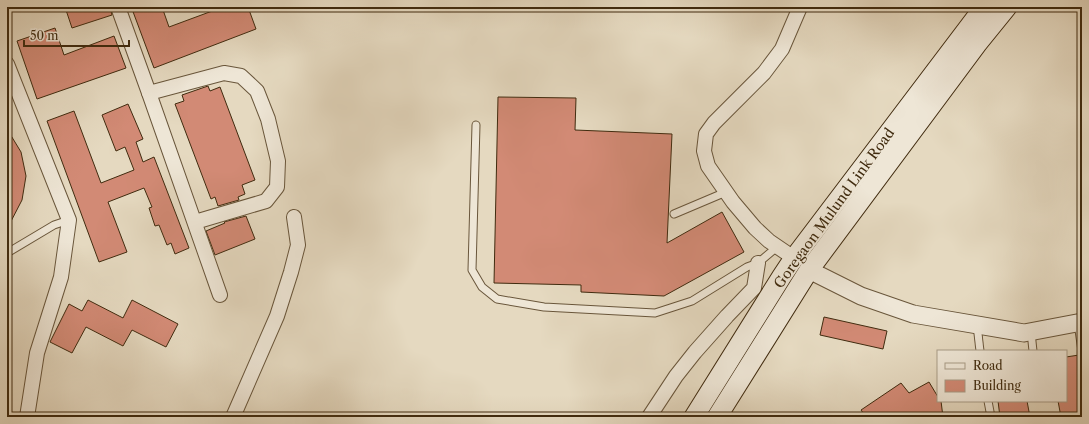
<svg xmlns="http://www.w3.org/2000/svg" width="1089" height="424" font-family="'Libre Caslon Text',serif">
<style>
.building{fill:#d28a75;stroke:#402b0f}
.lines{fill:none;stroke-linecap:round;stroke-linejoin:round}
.service-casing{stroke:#69563b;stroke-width:9}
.minor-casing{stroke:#69563b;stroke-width:16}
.tertiary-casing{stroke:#69563b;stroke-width:19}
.secondary-casing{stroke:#402b0f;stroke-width:21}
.service{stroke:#eee6d6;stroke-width:7}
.minor{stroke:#eee6d6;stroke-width:14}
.tertiary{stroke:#eee6d6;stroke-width:17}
.secondary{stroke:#eee6d6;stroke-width:19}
.labels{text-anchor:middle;stroke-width:3;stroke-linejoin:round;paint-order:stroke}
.street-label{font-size:14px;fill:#402b0f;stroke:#eee6d6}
</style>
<rect width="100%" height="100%" fill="#e5d9c0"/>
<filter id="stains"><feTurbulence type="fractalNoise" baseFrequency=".005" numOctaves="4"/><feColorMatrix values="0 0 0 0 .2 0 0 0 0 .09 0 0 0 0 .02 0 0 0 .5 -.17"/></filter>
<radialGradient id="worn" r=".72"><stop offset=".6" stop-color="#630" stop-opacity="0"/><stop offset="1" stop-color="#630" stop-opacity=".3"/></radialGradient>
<g class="building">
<polygon points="65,7 110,7 112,15 72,28"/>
<polygon points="138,7 162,7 169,27 223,7 248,7 256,29 154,68 132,9"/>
<polygon points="55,28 64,55 114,36 126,68 37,99 17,41"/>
<polygon points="208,86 210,91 220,87 255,180 242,185 245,194 238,197 239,200 218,206 215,197 211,199 175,104 184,101 182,95"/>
<polygon points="498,97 576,98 575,130 672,134 667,243 722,212 744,252 664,296 581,292 581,285 494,283"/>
<polygon points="128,104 143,139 136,142 143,162 154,157 189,248 175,254 171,243 167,245 159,225 155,226 149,208 152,207 144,188 108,202 127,252 99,262 47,121 74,111 101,183 134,170 125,147 116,151 102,115"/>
<polygon points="7,129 21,152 26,176 22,200 7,229"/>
<polygon points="246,216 255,239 215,255 206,231 225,223 224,222"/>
<polygon points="88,300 123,318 132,300 178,324 166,347 132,330 123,346 86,327 72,353 50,342 69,304 82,311"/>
<polygon points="824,317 887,331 883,349 820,335"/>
<polygon points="1079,355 1082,369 1082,417 1061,417 1058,401 1066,401 1066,357"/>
<polygon points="929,382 938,397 938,401 941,401 943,417 866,417 861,410 901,383 909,393"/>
<polygon points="998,401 1027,401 1030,417 1000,417"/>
</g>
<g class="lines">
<g class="service-casing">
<g id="service">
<polyline points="476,125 472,270 482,287 497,299 544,307 655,313 692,301 747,267 758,263 777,247"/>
<polyline points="674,214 726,192"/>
<polyline points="7,253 54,225 69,220"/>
<polyline points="1078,323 1082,351"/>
<polyline points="977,325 980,351"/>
<polyline points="1031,332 1033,351"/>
<polyline points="988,401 991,417"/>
</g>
</g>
<g class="minor-casing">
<g id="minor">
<polyline points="118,7 149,93 220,295"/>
<polyline points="7,64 69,220 61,277 37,353 27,417"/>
<polyline points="149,93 224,73 241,76 257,91 268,119 278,161 277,187 266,201 195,222"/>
<polyline points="794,258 769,241 755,228 733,202 708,166 704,151 706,134 714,123 764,73 782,49 800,7"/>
<polyline points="233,417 277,316 291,272 298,245 294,217"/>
<polyline points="649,417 676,376 695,352 727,316 754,288 758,263"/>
</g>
</g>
<g class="tertiary-casing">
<polyline id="tertiary" points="809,270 861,296 913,314 1024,333 1082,322"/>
</g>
<g class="secondary-casing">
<g id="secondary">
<polyline points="694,417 782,276 794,258 984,7"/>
<polyline points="717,417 809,270 977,44 1007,7"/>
</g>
</g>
<use href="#service" class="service"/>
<use href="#minor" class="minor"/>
<use href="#tertiary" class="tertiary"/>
<use href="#secondary" class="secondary"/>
</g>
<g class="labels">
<g class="street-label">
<text transform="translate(834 208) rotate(-54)" y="5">Goregaon Mulund Link Road</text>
</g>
</g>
<rect width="1089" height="424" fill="none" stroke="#e5d9c0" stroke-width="24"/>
<rect x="8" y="8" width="1073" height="408" fill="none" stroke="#402b0f" stroke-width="2"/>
<rect x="12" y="12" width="1065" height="400" fill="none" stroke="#402b0f"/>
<rect x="937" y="350" width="130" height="52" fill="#eee6d6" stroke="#a89b86"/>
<rect x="945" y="363" width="20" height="6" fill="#eee6d6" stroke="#a89b86"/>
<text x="973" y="370" font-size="12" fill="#402b0f">Road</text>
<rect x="945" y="380" width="20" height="12" fill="#d28a75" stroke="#a89b86"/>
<text x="973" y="390" font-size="12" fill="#402b0f">Building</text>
<path d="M24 40v6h105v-6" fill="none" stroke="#402b0f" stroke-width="2"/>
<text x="30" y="40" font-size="12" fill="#402b0f" stroke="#eee6d6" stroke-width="3" paint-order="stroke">50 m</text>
<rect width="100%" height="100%" filter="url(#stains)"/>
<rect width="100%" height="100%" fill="url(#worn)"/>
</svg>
